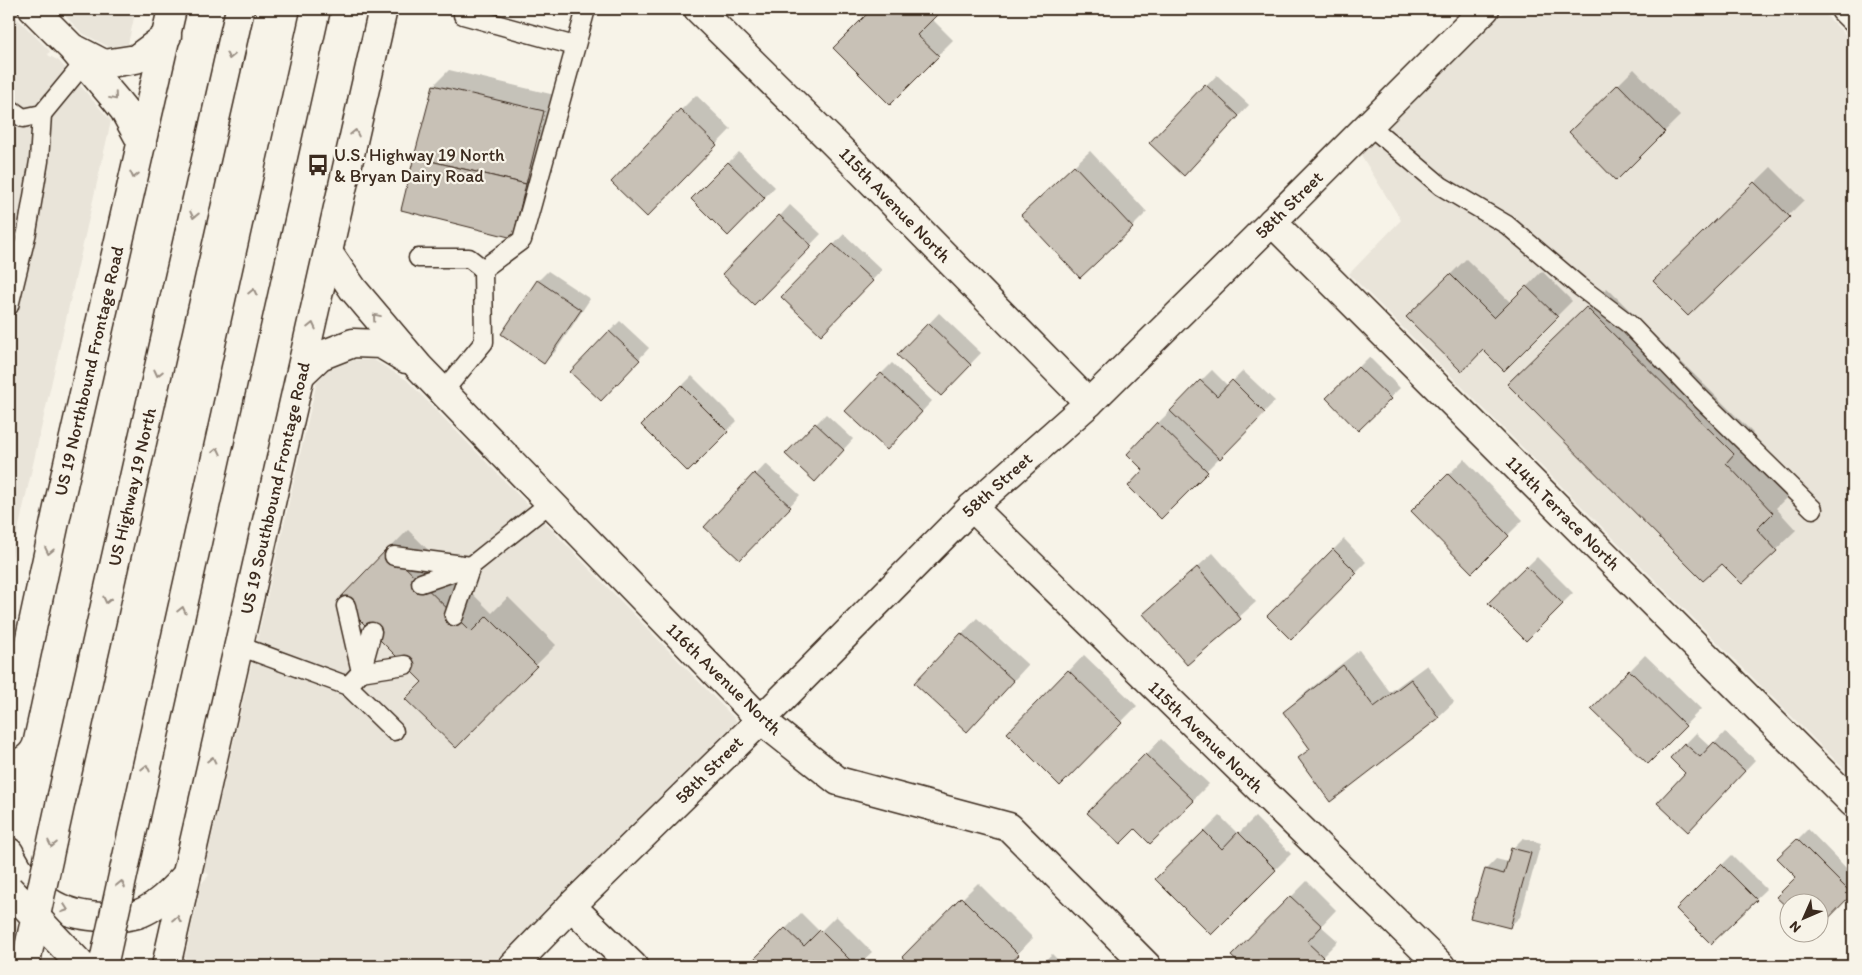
<svg xmlns="http://www.w3.org/2000/svg" width="1862" height="975" font-family="Itim,sans-serif">
<style>
.built{fill:#e9e4d9}
.shadow{fill:#0003}
.building{fill:#c8c1b6;stroke:#3b2a1e}
.lines{fill:none;stroke-linecap:round;stroke-linejoin:round}
.lane-casing{stroke:#3b2a1e;stroke-width:21}
.street-casing{stroke:#3b2a1e;stroke-width:31}
.secondary-casing{stroke:#3b2a1e;stroke-width:31}
.primary-casing{stroke:#3b2a1e;stroke-width:31}
.highway-casing{stroke:#3b2a1e;stroke-width:31}
.lane{stroke:#f7f3e8;stroke-width:18}
.street{stroke:#f7f3e8;stroke-width:28}
.secondary{stroke:#f7f3e8;stroke-width:28}
.primary{stroke:#f7f3e8;stroke-width:28}
.highway{stroke:#f7f3e8;stroke-width:28}
.highway-bridge-casing{stroke:#3b2a1e;stroke-width:31;stroke-linecap:butt}
.highway-bridge{stroke:#f7f3e8;stroke-width:28}
.oneway{stroke:#998e83}
.labels{text-anchor:middle;stroke-width:4.5;stroke-linejoin:round;paint-order:stroke}
.poi-label{font-size:18px;fill:#3b2a1e;stroke:#f7f3e8;text-anchor:start}
.street-label{font-size:18px;fill:#3b2a1e;stroke:#f7f3e8}
</style>
<rect width="100%" height="100%" fill="#f7f3e8"/>
<filter id="ink" filterUnits="userSpaceOnUse"><feTurbulence type="fractalNoise" baseFrequency=".02" numOctaves="2"/><feDisplacementMap in="SourceGraphic" scale="10" xChannelSelector="R" yChannelSelector="G"/><feConvolveMatrix kernelMatrix="1 2 1 2 8 2 1 2 1" color-interpolation-filters="sRGB"/></filter>
<g filter="url(#ink)">
<g class="built">
<polygon points="58,9 136,9 128,44 109,47 82,33"/>
<polygon points="1507,9 1820,9 1853,42 1853,778 1349,274 1401,220 1361,155"/>
<polygon points="9,10 50,51 48,55 59,61 111,121 9,570"/>
<polygon points="354,360 374,360 407,380 737,721 548,907 491,966 183,966 201,884 209,875 204,870 317,381 328,370"/>
</g>
<g class="shadow">
<polygon points="874,9 942,9 932,19 953,40 890,103 835,48"/>
<polygon points="1634,69 1680,116 1616,179 1571,132"/>
<polygon points="449,70 559,96 529,221 513,237 402,209 434,85"/>
<polygon points="1217,75 1249,105 1194,164 1151,143"/>
<polygon points="696,95 731,129 663,199 681,110"/>
<polygon points="1090,151 1147,212 1132,227 1038,199"/>
<polygon points="739,152 775,187 728,234 692,199"/>
<polygon points="1771,167 1804,200 1688,314 1655,281"/>
<polygon points="790,205 821,234 754,303 780,216"/>
<polygon points="844,234 882,270 821,333 783,297"/>
<polygon points="1466,259 1511,303 1542,271 1572,301 1504,369 1483,349 1408,317"/>
<polygon points="548,271 590,299 555,352 544,362 538,281"/>
<polygon points="1607,288 1753,433 1745,443 1792,492 1776,508 1796,530 1742,582 1528,364"/>
<polygon points="939,313 981,353 941,395 899,355"/>
<polygon points="620,321 649,348 612,389 609,332"/>
<polygon points="1369,357 1400,388 1358,429 1328,398"/>
<polygon points="892,363 932,401 897,438 881,374"/>
<polygon points="1212,370 1228,386 1243,371 1275,401 1161,517 1145,470 1158,423"/>
<polygon points="692,376 737,421 688,470 643,425"/>
<polygon points="826,414 853,439 825,470 816,424"/>
<polygon points="1464,459 1523,520 1472,571 1413,511"/>
<polygon points="766,464 800,495 751,548 706,527"/>
<polygon points="408,530 492,613 508,597 556,645 456,746 424,682 340,599"/>
<polygon points="1344,539 1366,562 1291,638 1268,616"/>
<polygon points="1213,553 1256,602 1187,663 1145,614"/>
<polygon points="1537,557 1573,593 1526,639 1490,603"/>
<polygon points="977,618 1028,665 982,715 916,683"/>
<polygon points="1359,650 1390,692 1427,665 1454,702 1438,717 1300,758 1310,748 1285,712 1300,697"/>
<polygon points="1084,655 1137,706 1060,784 1069,671"/>
<polygon points="1645,655 1701,709 1648,763 1593,709"/>
<polygon points="1725,732 1755,760 1698,820 1687,773 1672,758 1696,733 1711,747"/>
<polygon points="1161,739 1209,784 1150,843 1146,755"/>
<polygon points="1220,816 1238,834 1255,817 1291,854 1211,933 1157,879"/>
<polygon points="1808,829 1853,875 1853,891 1820,925 1820,902 1790,902 1778,897 1797,877 1779,858"/>
<polygon points="1523,838 1541,843 1520,917 1509,927 1486,869 1496,859 1508,862 1512,849"/>
<polygon points="1732,855 1766,889 1711,942 1678,909"/>
<polygon points="1307,881 1336,910 1321,926 1338,941 1313,966 1244,966 1233,956"/>
<polygon points="978,883 1033,938 1006,966 914,966 904,957"/>
<polygon points="801,913 820,932 836,916 872,952 857,966 749,966"/>
<polygon points="1052,954 1064,966 1039,966"/>
</g>
<g class="building">
<polygon points="872,9 943,9 917,35 939,56 890,105 833,48"/>
<polygon points="1205,84 1239,116 1184,176 1149,143"/>
<polygon points="1618,84 1665,132 1616,181 1569,132"/>
<polygon points="433,85 544,111 526,184 414,157"/>
<polygon points="680,109 717,145 647,217 611,182"/>
<polygon points="414,157 526,184 513,238 401,210"/>
<polygon points="728,162 765,198 728,236 691,199"/>
<polygon points="1074,165 1133,228 1080,278 1021,215"/>
<polygon points="1754,182 1790,217 1688,316 1653,281"/>
<polygon points="779,215 812,246 754,305 722,274"/>
<polygon points="833,244 873,281 821,335 781,297"/>
<polygon points="1450,274 1494,318 1526,286 1558,317 1504,371 1483,350 1462,372 1406,317"/>
<polygon points="537,280 581,310 544,364 501,334"/>
<polygon points="1586,307 1734,454 1726,463 1773,513 1757,529 1777,551 1742,584 1722,564 1703,581 1507,384"/>
<polygon points="928,323 971,365 941,396 897,355"/>
<polygon points="609,331 640,360 601,401 570,372"/>
<polygon points="1358,367 1391,399 1358,431 1326,398"/>
<polygon points="881,373 922,412 887,450 845,411"/>
<polygon points="1200,380 1217,396 1232,380 1265,413 1220,459 1170,411"/>
<polygon points="681,385 728,432 688,472 641,425"/>
<polygon points="1157,422 1208,472 1161,519 1128,486 1143,470 1127,454"/>
<polygon points="815,423 844,450 815,482 785,454"/>
<polygon points="754,473 791,507 740,560 704,527"/>
<polygon points="1448,474 1509,536 1472,573 1411,511"/>
<polygon points="387,549 471,632 487,616 537,666 456,748 405,699 422,682 339,599"/>
<polygon points="1333,549 1357,573 1291,640 1267,616"/>
<polygon points="1526,566 1563,604 1526,641 1488,603"/>
<polygon points="1197,567 1241,619 1187,665 1143,614"/>
<polygon points="961,633 1014,681 967,732 914,683"/>
<polygon points="1343,665 1374,707 1411,679 1439,718 1330,802 1298,758 1310,749 1283,712"/>
<polygon points="1068,670 1122,723 1060,786 1007,733"/>
<polygon points="1629,670 1686,726 1648,764 1591,709"/>
<polygon points="1714,742 1745,771 1688,832 1657,803 1685,773 1670,758 1684,743 1700,757"/>
<polygon points="1145,754 1194,801 1150,844 1135,829 1120,844 1087,813"/>
<polygon points="1204,831 1222,849 1238,832 1276,870 1211,935 1155,879"/>
<polygon points="1797,839 1852,894 1820,927 1820,902 1790,902 1790,910 1776,897 1796,877 1777,858"/>
<polygon points="1511,848 1531,853 1510,928 1470,918 1485,869 1504,874"/>
<polygon points="1721,864 1757,900 1711,944 1676,909"/>
<polygon points="1290,896 1322,926 1307,942 1323,957 1314,966 1242,966 1231,956"/>
<polygon points="961,897 1019,955 1007,966 912,966 902,957"/>
<polygon points="785,928 804,946 820,930 856,966 747,966"/>
</g>
<g class="lines">
<g class="lane-casing">
<g id="lane">
<polyline points="463,15 575,46"/>
<polyline points="9,108 23,118 42,114 84,63"/>
<polyline points="1369,125 1441,186 1507,225 1579,286 1629,324 1701,399 1813,509"/>
<polyline points="418,258 469,258 483,269 484,342 443,392"/>
<polyline points="483,269 522,240 586,9"/>
<polyline points="9,306 27,232 39,161 42,114"/>
<polyline points="394,556 471,566"/>
<polyline points="421,583 465,568"/>
<polyline points="454,616 471,566 550,503"/>
<polyline points="372,632 361,672 405,665"/>
<polyline points="239,646 348,686 361,672 346,606"/>
<polyline points="348,686 394,731"/>
</g>
</g>
<g class="street-casing">
<g id="street">
<polyline points="33,9 71,47 116,100 124,110 142,143"/>
<polyline points="698,9 834,143 1089,403"/>
<polyline points="1845,9 1853,17"/>
<polyline points="77,50 104,64 136,59 167,36"/>
<polyline points="1272,222 1853,803"/>
<polyline points="972,507 1441,966"/>
<polyline points="571,906 633,966"/>
<polyline points="513,966 571,906 761,720 838,781 1009,827 1147,966"/>
</g>
</g>
<g class="secondary-casing">
<g id="secondary">
<polyline points="329,254 353,289 419,367 761,720 972,507 1089,403 1272,222 1485,9"/>
<polyline points="301,374 320,356 353,343 381,344 406,359"/>
</g>
</g>
<g class="primary-casing">
<g id="primary">
<polyline points="9,735 59,503 172,9"/>
<path d="M9 852C31 896 57 917 107 917 119 917 134 917 145 911 161 903 173 889 186 876"/>
<path d="M166 966C236 646 313 328 383 9"/>
</g>
</g>
<g class="highway-casing">
<g id="highway">
<polyline points="62,796 240,9"/>
<polyline points="136,816 316,9"/>
</g>
</g>
<use href="#lane" class="lane"/>
<use href="#street" class="street"/>
<use href="#secondary" class="secondary"/>
<use href="#primary" class="primary"/>
<use href="#highway" class="highway"/>
<g class="highway-bridge-casing">
<g id="highway-bridge">
<polyline points="9,889 82,966"/>
<polyline points="25,966 62,796"/>
<polyline points="103,966 136,816"/>
</g>
</g>
<use href="#highway-bridge" class="highway-bridge"/>
</g>
<defs><path id="oneway-chevron" d="M-2-3.5L2.5 0L-2 3.5" fill="none" stroke-width="1.6" stroke-linecap="round" stroke-linejoin="round" transform="scale(1.25)"/></defs>
<g class="oneway">
<use href="#oneway-chevron" transform="translate(230 56) rotate(103)"/>
<use href="#oneway-chevron" transform="translate(114 97) rotate(50)"/>
<use href="#oneway-chevron" transform="translate(355 133) rotate(-78)"/>
<use href="#oneway-chevron" transform="translate(134 175) rotate(103)"/>
<use href="#oneway-chevron" transform="translate(194 215) rotate(103)"/>
<use href="#oneway-chevron" transform="translate(253 292) rotate(-77)"/>
<use href="#oneway-chevron" transform="translate(376 317) rotate(-130)"/>
<use href="#oneway-chevron" transform="translate(312 326) rotate(-77)"/>
<use href="#oneway-chevron" transform="translate(158 373) rotate(103)"/>
<use href="#oneway-chevron" transform="translate(217 451) rotate(-77)"/>
<use href="#oneway-chevron" transform="translate(49 551) rotate(102)"/>
<use href="#oneway-chevron" transform="translate(107 600) rotate(103)"/>
<use href="#oneway-chevron" transform="translate(182 610) rotate(-77)"/>
<use href="#oneway-chevron" transform="translate(212 760) rotate(-77)"/>
<use href="#oneway-chevron" transform="translate(146 768) rotate(-77)"/>
<use href="#oneway-chevron" transform="translate(52 844) rotate(102)"/>
<use href="#oneway-chevron" transform="translate(121 884) rotate(-78)"/>
<use href="#oneway-chevron" transform="translate(65 909) rotate(19)"/>
<use href="#oneway-chevron" transform="translate(177 919) rotate(-78)"/>
</g>
</g>
<defs>
<g id="bus-bare" transform="scale(1.725)"><path d="M-5-6H5V4H4V6H2V4H-2V6H-4V4H-5ZM-3.5-4V0h7V-4ZM-3.5 1.2v1.5H-2V1.2ZM2 1.2v1.5H3.5V1.2Z" fill="#3b2a1e" stroke="#f7f3e8" stroke-width="2.5" paint-order="stroke"/></g>
</defs>
<g fill-rule="evenodd">
<use href="#bus-bare" x="318" y="165"/>
</g>
<g class="labels">
<g class="poi-label">
<text x="334" y="161">U.S. Highway 19 North<tspan x="334" dy="21">&amp; Bryan Dairy Road</tspan></text>
</g>
<g class="street-label">
<text transform="translate(895 205) rotate(46)" y="6">115th Avenue North</text>
<text transform="translate(1289 205) rotate(-45)" y="6">58th Street</text>
<text transform="translate(89 371) rotate(-77)" y="6">US 19 Northbound Frontage Road</text>
<text transform="translate(997 485) rotate(-42)" y="6">58th Street</text>
<text transform="translate(132 487) rotate(-77)" y="6">US Highway 19 North</text>
<text transform="translate(275 488) rotate(-77)" y="6">US 19 Southbound Frontage Road</text>
<text transform="translate(1563 513) rotate(45)" y="6">114th Terrace North</text>
<text transform="translate(724 679) rotate(44)" y="6">116th Avenue North</text>
<text transform="translate(1206 737) rotate(44)" y="6">115th Avenue North</text>
<text transform="translate(709 770) rotate(-45)" y="6">58th Street</text>
</g>
</g>
<rect width="1862" height="975" fill="none" stroke="#f7f3e8" stroke-width="30"/>
<rect x="15" y="15" width="1832" height="945" fill="none" stroke="#3b2a1e" stroke-width="2" filter="url(#ink)"/>
<g transform="translate(1804 918) rotate(225)"><circle r="24" fill="#f7f3e8" stroke="#aca397"/>
<path d="M0-4L9 19L0 12L-9 19Z" fill="#3b2a1e"/>
<text y="-8" font-size="14" font-weight="bold" text-anchor="middle" fill="#3b2a1e">N</text>
</g>
</svg>
